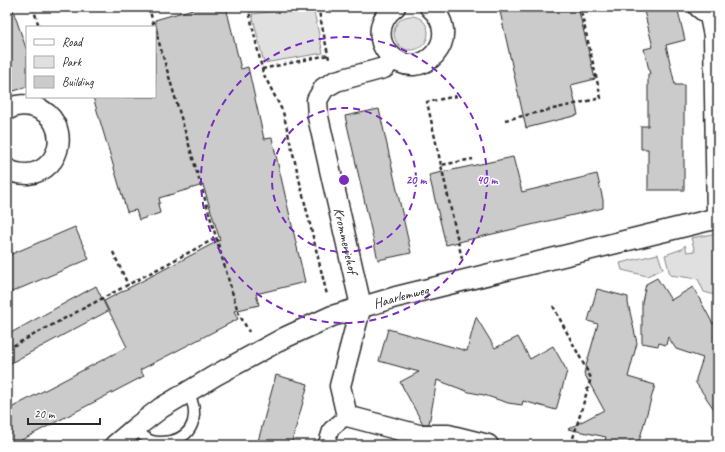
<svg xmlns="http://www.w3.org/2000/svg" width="725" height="452" font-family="Caveat,sans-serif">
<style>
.green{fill:#e0e0e0;stroke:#868686}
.building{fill:#cbcbcb;stroke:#2b2b2b}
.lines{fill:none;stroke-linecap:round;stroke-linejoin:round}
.service-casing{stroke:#2b2b2b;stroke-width:13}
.pedestrian-casing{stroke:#2b2b2b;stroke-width:18}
.minor-casing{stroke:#2b2b2b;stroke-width:23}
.path{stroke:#2b2b2b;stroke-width:2.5;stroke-dasharray:4 3;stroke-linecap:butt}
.service{stroke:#fff;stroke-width:10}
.pedestrian{stroke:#fff;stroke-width:15}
.minor{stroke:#fff;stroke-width:20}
.ring{fill:none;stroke:#7b2cbf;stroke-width:2;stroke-dasharray:7 5}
.labels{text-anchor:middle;stroke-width:3;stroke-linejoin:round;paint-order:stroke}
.street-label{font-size:14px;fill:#2b2b2b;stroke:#fff}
.centre{fill:#7b2cbf;stroke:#fff;stroke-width:2}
.ring-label{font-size:12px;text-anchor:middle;font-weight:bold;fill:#7b2cbf;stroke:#fff;stroke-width:3;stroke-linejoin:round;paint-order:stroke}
</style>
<rect width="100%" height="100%" fill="#fff"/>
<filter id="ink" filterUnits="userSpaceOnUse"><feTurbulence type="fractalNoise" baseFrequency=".025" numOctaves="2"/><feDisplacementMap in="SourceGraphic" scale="8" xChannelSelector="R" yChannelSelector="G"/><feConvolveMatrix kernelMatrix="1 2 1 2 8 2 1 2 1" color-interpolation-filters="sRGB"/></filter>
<g filter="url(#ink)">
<g class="green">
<polygon points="313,7 323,53 264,63 252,14"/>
<circle cx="411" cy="33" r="17"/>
<polygon points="718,233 718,296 704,292 698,279 670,275 665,255 682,249 685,245 687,252 695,251 691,238"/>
<polygon points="658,254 663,269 647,276 622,270 620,263"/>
</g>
<g class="building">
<polygon points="7,7 12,7 27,51 27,87 7,93"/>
<polygon points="200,7 226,7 241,69 248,67 264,139 272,138 305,282 256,294 259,305 234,311 238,319 140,370 144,376 12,445 7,435 7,410 127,347 104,301 220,240 203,185 159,198 160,203 158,204 160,213 139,220 136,210 127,212 93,97 155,97 155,34 158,34 155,20"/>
<polygon points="499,7 578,7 595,79 571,85 578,115 526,128"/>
<polygon points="643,7 677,7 685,40 666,45 675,85 684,85 684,190 648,190 648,149 641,149 641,126 648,126 648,74 650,74 644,49 653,47"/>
<polygon points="379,109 411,253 378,260 345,116"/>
<polygon points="513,157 522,192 597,174 603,200 603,208 446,245 429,175"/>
<polygon points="75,227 89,259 7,294 7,256"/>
<polygon points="657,278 671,300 693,287 713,324 713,323 718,323 718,415 696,383 696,379 703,358 676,349 668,337 666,345 659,343 658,346 642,343 642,302 646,284"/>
<polygon points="96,286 108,311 7,365 7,335"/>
<polygon points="597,289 628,297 628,303 637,343 628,377 655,385 638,445 604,445 606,437 568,429 604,410 584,373 598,324 588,321"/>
<polygon points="476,317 495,348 518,337 530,359 553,346 567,371 556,410 523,401 522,405 508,403 484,395 469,392 437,380 429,424 423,424 400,382 419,372 379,361 388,329 467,351"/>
<polygon points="276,375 308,384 298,420 291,445 257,445"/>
</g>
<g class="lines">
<g class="service-casing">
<path id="service" d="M135 428C140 433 145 439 152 441 159 443 164 442 171 441 196 435 199 412 188 392"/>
</g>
<g class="pedestrian-casing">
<polyline id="pedestrian" points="326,445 331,429 347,416"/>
</g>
<g class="minor-casing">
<g id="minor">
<path d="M395 7C384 15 379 26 381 39 382 45 386 51 390 55 420 86 466 38 430 7"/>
<polyline points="699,7 710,16 714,36 717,218"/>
<path id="s1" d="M393 59 384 68 336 81 324 88 317 100 318 117 361 306 340 386 347 416 419 435H448L488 445"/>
<path d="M7 110C15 104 28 104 37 108 70 121 64 170 28 174 20 174 13 173 7 169"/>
<path id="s2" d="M115 445 135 428 161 408 216 375 286 337 332 316 396 297 718 218"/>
</g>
</g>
<g class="path">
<polyline points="33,7 39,27"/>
<polyline points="149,7 154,27"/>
<polyline points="248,7 263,73 283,112 327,295"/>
<polyline points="318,7 329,59"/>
<polyline points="7,9 14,7"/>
<polyline points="249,11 284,7"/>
<polyline points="155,29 238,312 249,332"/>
<polyline points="262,69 328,55"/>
<polyline points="505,120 601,98 580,7"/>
<polyline points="441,165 427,102 457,96"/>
<polyline points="113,252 128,285"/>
<polyline points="462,259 441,165 473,159"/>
<polyline points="553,306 591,378 571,445"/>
<polyline points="7,349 216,238"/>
</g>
<use href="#service" class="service"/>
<use href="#pedestrian" class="pedestrian"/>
<use href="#minor" class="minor"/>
</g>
</g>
<g class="ring">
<circle cx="344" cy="180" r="72"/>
<circle cx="344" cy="180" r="143"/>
</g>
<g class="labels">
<g class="street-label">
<text dy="5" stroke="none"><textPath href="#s1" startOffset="234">Krommeniehof</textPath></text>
<text dy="5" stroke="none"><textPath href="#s2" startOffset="325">Haarlemweg</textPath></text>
</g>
</g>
<circle cx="344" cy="180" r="6" class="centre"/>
<g class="ring-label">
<text x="416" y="184">20 m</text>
<text x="487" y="184">40 m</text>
</g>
<rect width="725" height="452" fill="none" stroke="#fff" stroke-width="24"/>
<rect x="12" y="12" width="701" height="428" fill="none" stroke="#2b2b2b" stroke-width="1.5" filter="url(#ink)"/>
<rect x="26" y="26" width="130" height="72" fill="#ffffff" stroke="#aaaaaa"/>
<rect x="34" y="39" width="20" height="6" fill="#ffffff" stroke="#aaaaaa"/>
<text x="62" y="46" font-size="12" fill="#2b2b2b">Road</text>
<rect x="34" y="56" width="20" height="12" fill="#e0e0e0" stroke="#aaaaaa"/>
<text x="62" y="66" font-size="12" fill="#2b2b2b">Park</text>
<rect x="34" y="76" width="20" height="12" fill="#cbcbcb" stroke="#aaaaaa"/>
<text x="62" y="86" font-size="12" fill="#2b2b2b">Building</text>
<path d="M28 418v6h72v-6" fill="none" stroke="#2b2b2b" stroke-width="2"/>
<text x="34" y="418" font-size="12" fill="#2b2b2b" stroke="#ffffff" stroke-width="3" paint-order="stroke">20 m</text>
</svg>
